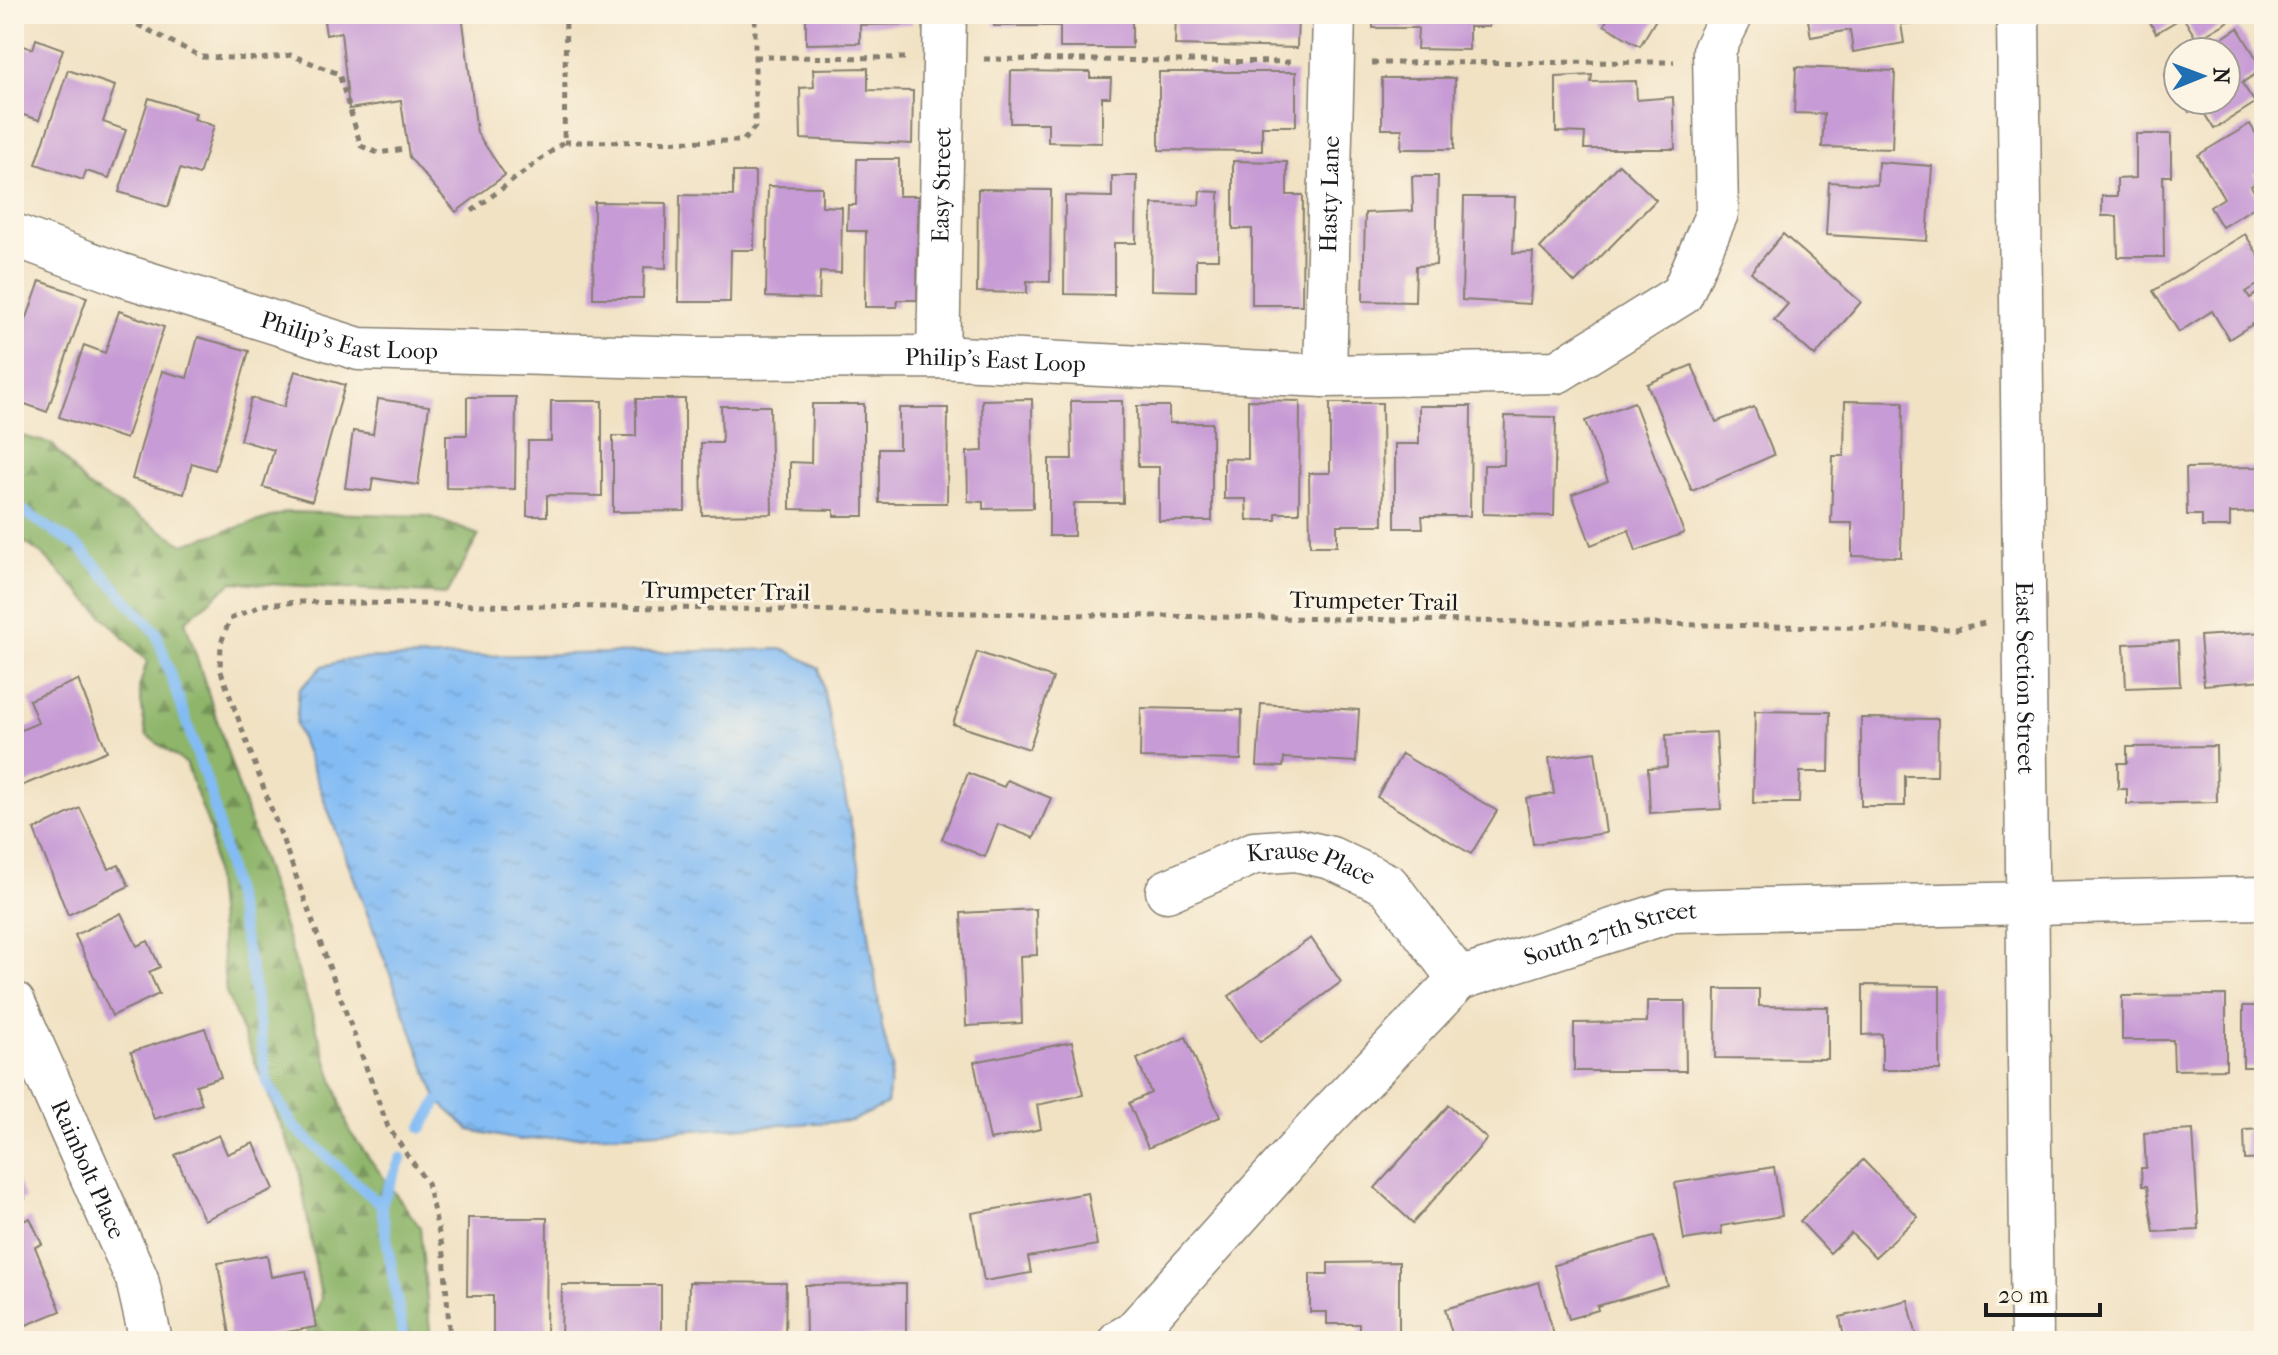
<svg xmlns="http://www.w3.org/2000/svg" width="2278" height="1355" font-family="'IM FELL French Canon',serif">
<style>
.forest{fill:url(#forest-firs);stroke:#556844;stroke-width:2}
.water{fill:url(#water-ripples);stroke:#506c88;stroke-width:2}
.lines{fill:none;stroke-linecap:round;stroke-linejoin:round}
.stream{stroke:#83bcf4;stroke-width:11}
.building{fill:#c79bd5}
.minor-casing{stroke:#867f70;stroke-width:45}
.path{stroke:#867f70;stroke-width:5;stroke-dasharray:6 6;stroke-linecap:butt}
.minor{stroke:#fff;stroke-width:42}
.labels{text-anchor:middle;stroke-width:6;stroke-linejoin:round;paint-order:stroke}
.street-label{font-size:24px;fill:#1c1c1c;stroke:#fcf5e5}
</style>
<defs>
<pattern id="forest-firs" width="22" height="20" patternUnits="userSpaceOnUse" patternTransform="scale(2)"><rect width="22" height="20" fill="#8eb56b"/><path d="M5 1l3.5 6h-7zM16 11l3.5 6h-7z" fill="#739257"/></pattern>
<pattern id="water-ripples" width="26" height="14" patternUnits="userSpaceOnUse" patternTransform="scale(2)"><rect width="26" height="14" fill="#83bcf4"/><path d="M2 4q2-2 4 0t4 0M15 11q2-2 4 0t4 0" fill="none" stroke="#71a1d1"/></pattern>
</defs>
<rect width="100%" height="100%" fill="#fcf5e5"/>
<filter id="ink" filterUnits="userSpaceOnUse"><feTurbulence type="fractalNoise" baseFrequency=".0125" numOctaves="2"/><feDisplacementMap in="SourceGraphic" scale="16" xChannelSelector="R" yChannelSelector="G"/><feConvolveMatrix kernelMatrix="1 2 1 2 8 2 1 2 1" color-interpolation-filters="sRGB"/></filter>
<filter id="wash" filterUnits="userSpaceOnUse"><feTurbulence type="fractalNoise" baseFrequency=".006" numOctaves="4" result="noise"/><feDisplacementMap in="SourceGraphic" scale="32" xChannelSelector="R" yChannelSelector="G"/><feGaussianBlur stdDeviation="1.8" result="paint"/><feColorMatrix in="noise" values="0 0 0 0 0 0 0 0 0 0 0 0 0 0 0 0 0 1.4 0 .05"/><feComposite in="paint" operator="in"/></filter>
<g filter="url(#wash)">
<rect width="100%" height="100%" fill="#f1e2c4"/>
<polygon class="forest" points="14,434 52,444 87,486 184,544 288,512 428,516 479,535 447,594 232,582 185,621 350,1132 420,1227 431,1341 304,1341 321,1298 299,1169 226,992 210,830 186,764 146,735 139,688 147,661 43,555 14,535"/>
<polygon class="water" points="785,649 819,668 860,869 882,1027 892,1067 887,1104 852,1121 518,1140 470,1130 438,1101 296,725 299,690 323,666 351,659"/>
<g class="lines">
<g class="stream">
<polyline points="14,505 80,548 156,632 212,797 252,974 267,1082 293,1126 381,1205 404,1341"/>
<polyline points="422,1128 438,1101"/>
<polyline points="381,1205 401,1158"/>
</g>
</g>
<g id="blocks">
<g class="building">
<polygon points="323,14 462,14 477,133 505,175 456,212 409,157 401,101 349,109 341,32 326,35"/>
<polygon points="806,14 912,14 912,24 860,25 860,43 806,44"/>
<polygon points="994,14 1132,14 1132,48 1060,48 1060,26 994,26"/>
<polygon points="1176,14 1298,14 1297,48 1175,45"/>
<polygon points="1373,14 1489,14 1489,27 1469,27 1469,50 1417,49 1418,28 1373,28"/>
<polygon points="1611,14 1671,14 1667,21 1658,16 1640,46 1604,25"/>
<polygon points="1807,14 1913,14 1914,23 1901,24 1904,43 1853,52 1850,30 1811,37"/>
<polygon points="2145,14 2241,14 2197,40 2183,17 2156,33"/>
<polygon points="2238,28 2263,69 2242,83 2255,103 2214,129 2199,105 2189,112 2181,100 2226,100 2226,52 2201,52"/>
<polygon points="36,39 63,49 39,120 17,113 14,121 14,43 33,49"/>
<polygon points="2178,66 2178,95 2165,74"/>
<polygon points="1796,67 1895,71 1892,149 1822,147 1824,114 1794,113"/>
<polygon points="868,68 868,90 913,91 912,144 801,139 800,88 814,87 813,69"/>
<polygon points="68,70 115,86 103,122 126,130 109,178 86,171 83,180 36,164"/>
<polygon points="1011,71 1090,72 1090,78 1111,78 1110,97 1102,97 1102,143 1048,142 1048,123 1010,123"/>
<polygon points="1159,72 1296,72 1296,126 1262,126 1262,151 1159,150"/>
<polygon points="1592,75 1591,82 1636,81 1637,100 1673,97 1675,149 1584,149 1585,133 1556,132 1556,77"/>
<polygon points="1382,78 1455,78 1454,149 1401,149 1402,129 1382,129"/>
<polygon points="149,98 196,113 194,119 214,126 199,175 180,169 168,207 119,192"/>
<polygon points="2250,124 2264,147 2264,167 2254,173 2258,181 2251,186 2261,203 2222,227 2210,207 2224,198 2198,155"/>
<polygon points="2136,134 2171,134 2171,176 2163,176 2164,257 2118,257 2117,216 2102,216 2102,196 2117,196 2117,179 2136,178"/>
<polygon points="857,159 899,159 899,196 918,196 917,300 897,300 897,307 865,307 866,231 847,231 848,205 856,205"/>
<polygon points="1233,161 1287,162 1287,195 1303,195 1302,305 1252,305 1252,229 1233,229"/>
<polygon points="1878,162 1932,166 1927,241 1826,235 1829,182 1877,185"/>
<polygon points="1619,164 1656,200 1575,283 1540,248"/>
<polygon points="733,172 755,172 754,250 731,250 730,302 679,302 680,195 733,196"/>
<polygon points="1112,176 1137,176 1136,243 1114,243 1114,295 1064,294 1065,196 1112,197"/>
<polygon points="1412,176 1438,176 1436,265 1416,266 1415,302 1363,301 1365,213 1413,211"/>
<polygon points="768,186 822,187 822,206 842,207 841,273 820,272 819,299 766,297"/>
<polygon points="978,189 1051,190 1050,282 1027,281 1027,293 977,292"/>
<polygon points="1200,191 1219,192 1218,259 1196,259 1196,291 1151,290 1152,204 1199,205"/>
<polygon points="1464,197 1515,197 1513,253 1533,252 1530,304 1462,300"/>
<polygon points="594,202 666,203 666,268 644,267 643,298 593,298"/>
<polygon points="1783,234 1861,302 1815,356 1774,320 1788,304 1751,272"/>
<polygon points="2245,234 2264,264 2264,281 2246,292 2250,298 2262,290 2264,317 2229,339 2212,311 2179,332 2153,291"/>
<polygon points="40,281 87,297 47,412 14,400 14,319 25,323"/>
<polygon points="119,311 164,327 126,439 59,417 84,345 105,353"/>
<polygon points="198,337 249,351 215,470 192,463 184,494 132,479 162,371 187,378"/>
<polygon points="1692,365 1716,422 1754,407 1774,455 1692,491 1647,384"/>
<polygon points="295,371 345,385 312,501 263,487 274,450 240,440 251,398 284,407"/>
<polygon points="467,397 516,397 515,489 446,488 446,435 467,435"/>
<polygon points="378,399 429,406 418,485 373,478 371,491 345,488 353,431 373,434"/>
<polygon points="636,399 685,399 685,511 613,512 613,436 636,436"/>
<polygon points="1032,399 1033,508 983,509 983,502 968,501 967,452 983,451 982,400"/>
<polygon points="1248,400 1300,401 1299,513 1276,513 1276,520 1247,520 1246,499 1224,499 1224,458 1248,459"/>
<polygon points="551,401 602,401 602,496 547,495 547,516 527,516 528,441 551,441"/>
<polygon points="1071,401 1122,401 1123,503 1074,503 1074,536 1049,536 1049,459 1072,459"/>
<polygon points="1845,401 1903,402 1901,557 1852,556 1852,523 1831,523 1833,456 1844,456"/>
<polygon points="1634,402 1684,533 1636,551 1629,530 1591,545 1572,494 1608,481 1585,421"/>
<polygon points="1330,403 1382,403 1383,525 1337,525 1337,546 1310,546 1309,473 1330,473"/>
<polygon points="812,404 864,404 864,516 834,516 834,510 790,509 790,462 811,463"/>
<polygon points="721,406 770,406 772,514 702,515 701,443 722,443"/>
<polygon points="1137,406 1169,406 1169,423 1212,423 1212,521 1159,521 1159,467 1138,467"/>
<polygon points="1419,406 1471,406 1470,516 1422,516 1423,528 1395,528 1395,444 1419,444"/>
<polygon points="899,408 948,408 947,503 879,503 879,449 899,449"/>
<polygon points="1505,416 1556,417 1554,516 1483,514 1484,465 1504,465"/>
<polygon points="2261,455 2264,455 2264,512 2230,513 2230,527 2202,527 2202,515 2187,515 2186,468 2261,467"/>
<polygon points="2264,632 2264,680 2204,685 2200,636"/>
<polygon points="2178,641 2180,686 2126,688 2124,644"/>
<polygon points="977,652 1053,678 1029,749 953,724"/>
<polygon points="78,680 107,751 16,788 14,733 38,723 29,700"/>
<polygon points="1261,704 1359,710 1356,762 1284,758 1283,767 1257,766"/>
<polygon points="1141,708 1242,710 1241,760 1140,758"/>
<polygon points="1755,711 1830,712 1829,772 1800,772 1799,803 1753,803"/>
<polygon points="1861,718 1938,719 1937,776 1905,776 1905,806 1861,806"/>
<polygon points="1716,732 1721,809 1650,813 1648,768 1667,767 1666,735"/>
<polygon points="2216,746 2217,802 2127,804 2127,789 2118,789 2118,763 2127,763 2127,747"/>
<polygon points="1595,752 1606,833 1533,844 1526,798 1554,794 1549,758"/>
<polygon points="1402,754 1497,811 1471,854 1377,797"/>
<polygon points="968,773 1004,787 1007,780 1051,798 1034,838 998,824 985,857 942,839"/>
<polygon points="80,808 109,869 119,865 129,886 68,915 34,830"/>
<polygon points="1036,909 1037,955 1020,956 1022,1023 966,1026 961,913"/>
<polygon points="121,913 137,946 148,941 160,967 149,972 159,994 112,1016 75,935"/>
<polygon points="1311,938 1341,982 1260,1042 1229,996"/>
<polygon points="1863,985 1940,986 1940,1070 1882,1070 1882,1034 1863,1035"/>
<polygon points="1716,989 1759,989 1759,1006 1828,1007 1828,1059 1715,1058"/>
<polygon points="2226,995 2226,1069 2174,1070 2173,1040 2122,1040 2122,996"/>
<polygon points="1647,1001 1685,1001 1686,1071 1574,1071 1574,1023 1647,1022"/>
<rect x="2243" y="1006" width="21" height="61"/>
<polygon points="205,1028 221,1077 196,1085 202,1104 154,1119 131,1052"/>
<polygon points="1186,1037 1220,1117 1148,1148 1129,1103 1151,1093 1137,1059"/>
<polygon points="1072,1042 1083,1095 1037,1105 1041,1129 990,1140 974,1062"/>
<polygon points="1449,1105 1487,1139 1413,1223 1375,1188"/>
<polygon points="2264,1129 2264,1159 2245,1160 2244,1130"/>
<polygon points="2193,1130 2199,1230 2154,1232 2147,1186 2142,1186 2141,1168 2146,1168 2144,1133"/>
<polygon points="219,1135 227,1154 254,1143 274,1189 204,1220 175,1155"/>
<polygon points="1863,1160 1918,1217 1875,1257 1851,1233 1830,1253 1800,1221"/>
<polygon points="1774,1167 1782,1216 1721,1226 1722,1234 1684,1240 1675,1183"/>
<polygon points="14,1173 25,1199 14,1204"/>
<polygon points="1088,1193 1097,1245 1028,1257 1031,1273 984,1281 972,1213"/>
<polygon points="30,1218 42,1244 35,1247 61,1311 14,1330 14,1225"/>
<polygon points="468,1218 547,1218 546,1341 493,1341 493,1296 467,1296"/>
<polygon points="1654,1237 1668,1286 1597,1306 1598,1310 1569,1319 1554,1265"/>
<polygon points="267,1255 271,1277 306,1271 316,1327 231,1341 218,1263"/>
<polygon points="1399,1262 1399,1341 1359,1341 1359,1324 1327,1324 1327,1312 1310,1312 1310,1274 1328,1274 1328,1263"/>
<polygon points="689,1282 786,1283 785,1339 688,1339"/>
<polygon points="1539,1282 1556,1341 1454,1341 1445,1309"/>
<polygon points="906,1284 906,1336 835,1336 836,1341 806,1341 805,1285"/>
<polygon points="562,1285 661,1285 661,1335 588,1335 589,1341 561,1341"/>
<polygon points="1908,1300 1918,1341 1833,1341 1844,1337 1840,1317"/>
</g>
</g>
</g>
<g filter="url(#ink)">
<use href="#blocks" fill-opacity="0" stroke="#867f70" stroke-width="2"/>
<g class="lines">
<g class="minor-casing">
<g id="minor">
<path id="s1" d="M2018 14 2032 1341"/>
<path id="s2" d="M14 235 119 274 359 349 696 358 938 357 1325 376 1557 372 1682 294 1717 213 1714 50 1732 14"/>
<path id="s3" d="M938 357 945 14"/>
<path id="s4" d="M1325 376 1334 14"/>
<path id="s5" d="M1167 891 1254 853 1296 850 1331 858 1388 885 1459 979"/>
<path id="s6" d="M14 1003 137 1279 151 1341"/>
<path id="s7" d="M1119 1341 1133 1333 1324 1120 1459 979 1672 911 2264 898"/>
</g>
</g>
<g class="path">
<polyline points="116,14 202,57 261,59 291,55 339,74 361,146 378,153 405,149"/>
<polyline points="755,57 906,58"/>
<polyline points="984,59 1294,62"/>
<polyline points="1372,63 1674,62"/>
<polyline points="564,142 743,141 755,127 755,14"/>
<polyline points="472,211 564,142 566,14"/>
<polyline points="450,1341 444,1254 427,1183 388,1127 220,669 221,643 230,619 263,605 298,602 1956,629 1985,623"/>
</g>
<use href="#minor" class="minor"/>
</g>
</g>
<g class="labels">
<g class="street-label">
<text dy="8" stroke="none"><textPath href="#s3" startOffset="172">Easy Street</textPath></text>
<text dy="8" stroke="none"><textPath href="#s4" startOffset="182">Hasty Lane</textPath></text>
<text dy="8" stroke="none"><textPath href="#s2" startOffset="352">Philip's East Loop</textPath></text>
<text dy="8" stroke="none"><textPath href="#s2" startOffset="1000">Philip's East Loop</textPath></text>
<text transform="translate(726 591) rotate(1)" y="8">Trumpeter Trail</text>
<text transform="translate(1374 601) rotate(1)" y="8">Trumpeter Trail</text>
<text dy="8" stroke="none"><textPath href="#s1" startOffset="664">East Section Street</textPath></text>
<text dy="8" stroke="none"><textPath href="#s5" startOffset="154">Krause Place</textPath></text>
<text dy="8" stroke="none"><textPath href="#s7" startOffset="656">South 27th Street</textPath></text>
<text dy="8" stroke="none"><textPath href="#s6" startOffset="182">Rainbolt Place</textPath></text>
</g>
</g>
<rect width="2278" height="1355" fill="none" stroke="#fcf5e5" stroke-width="48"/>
<g transform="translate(2202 76) rotate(89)"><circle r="38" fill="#fcf5e5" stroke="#a29e95" stroke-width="2"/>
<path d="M0-6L14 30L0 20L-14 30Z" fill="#1f6fb2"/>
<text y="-12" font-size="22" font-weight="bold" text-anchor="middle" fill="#1c1c1c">N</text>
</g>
<path d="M1986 1303v12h114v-12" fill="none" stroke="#1c1c1c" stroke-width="4"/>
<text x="1998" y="1303" font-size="24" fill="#1c1c1c" stroke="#fcf5e5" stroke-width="6" paint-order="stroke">20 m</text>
</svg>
